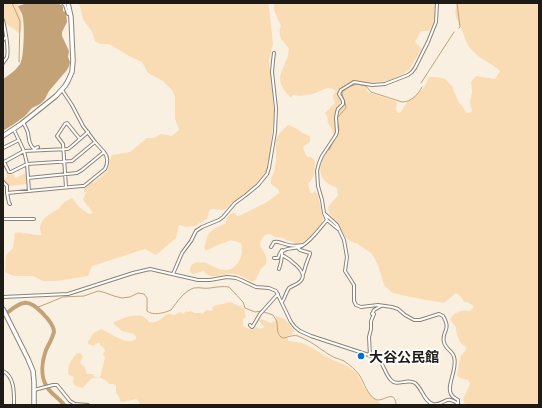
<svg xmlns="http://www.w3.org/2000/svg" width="542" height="408" viewBox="0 0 542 408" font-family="Literata,'Noto Sans JP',serif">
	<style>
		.green { fill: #fadcb4 }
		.water { fill: #c2a276 }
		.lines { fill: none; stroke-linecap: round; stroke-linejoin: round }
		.stream { stroke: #c2a276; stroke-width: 1 }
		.river { stroke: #c2a276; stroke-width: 4 }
		.street-casing { stroke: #8c8377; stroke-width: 4 }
		.primary-casing { stroke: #8c8377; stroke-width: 5.5 }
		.street { stroke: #fff; stroke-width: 2 }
		.primary { stroke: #fff; stroke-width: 3.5 }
		.poi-dot { fill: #006ed6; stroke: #fff; stroke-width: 1.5 }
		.labels { text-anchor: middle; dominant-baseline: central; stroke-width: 3.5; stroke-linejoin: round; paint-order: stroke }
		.poi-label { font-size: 14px; font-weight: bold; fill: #1e1a16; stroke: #fff; text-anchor: start }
	</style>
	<rect width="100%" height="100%" fill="#faf0e2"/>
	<path class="green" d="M5,3h13c0,4 2,8 3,13 1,5 1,11 0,16l-3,1c-3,-5 -10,-6 -13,-11 -3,-4 -3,-14 0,-19z
		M79,3h189l2,12 3,29 -4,17 5,51 -3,33 -4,25 -9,12 -8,8 -10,7 -16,13 -14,-1 -3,10 -12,7 -9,1 -7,-2 -3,13 -20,17 -11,-6 -53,17 -4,10 -31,5h-14l-10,-5h-19l-9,-4 1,-17 7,-7 2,-15c9,-2 18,3 27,2 -1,-2 -2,-4 -2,-7 0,-9 12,-16 19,-19 3,-6 7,-8 13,-11l7,9 10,7 4,-1 -10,-13 2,-6 3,-4 -4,3v-6l10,-8 -1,5c4,-5 11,-9 14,-13 3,-5 2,-11 5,-16l18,-3 17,-14h7l7,-4 11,2 7,-6 -4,-11v-22l-3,-7 -9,-9 -15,-8 -6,-11 -13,-6 -20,-12h-9l-5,-3 -3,-9 -9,-13z
		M274,3h161l1,15 -7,13h-8l-6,11 7,7 -14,22 -19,10 -23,2v4l2,5 5,2 22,7 2,2 -1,7 2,3h2l7,-11 16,-13 6,-12h8l8,2 7,7 7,17 3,2 4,8h3l3,-2 -2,-9 2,-10 -1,-10 5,-6 19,3 5,-8c-10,-9 -25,-14 -32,-26 -3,-5 -4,-10 -6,-15 -5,-13 -9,-12 -5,-27h82v402h-74l-2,-6 4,-8 3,-8 -2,-3 -8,-2 -3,-3 3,-18 6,-7v-3c-6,-3 -10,-12 -10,-20l-6,-7c4,-9 11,-10 20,-9l3,-3 1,-2 -5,-3 -5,-1 -3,-5 -5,-4 -12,10 -18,-3 -25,-5 -8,-2 -5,-4 -4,-4 -6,-20 -6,-11 -14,-10 -6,-2 -6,-4 -8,-14 -9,-11 -1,-6 10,-12 -1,-7c-3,-2 -8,-3 -11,-6 -14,-12 2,-31 8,-43l-2,-9 -4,-7 -1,-7 -2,-3 10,-10 -2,-7 3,-5c-9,-7 -15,1 -24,3 -7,2 -12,2 -19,1l-2,2h-1c-21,-21 -2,-28 -1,-49 -7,-7 -12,-13 -8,-22l-7,-16z
		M288,125c8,2 14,9 22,11v4l-1,3 -4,2 -2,3 4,9h4l4,4c0,10 0,16 -7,23l1,4 2,5h2l2,-2 3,3 5,25 -1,4 -13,16 -5,3 -8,2 -4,-3h-4l-5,-3 -8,-1 -5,-3 -5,1c-10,12 -2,11 1,22 1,2 0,5 0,7l-5,5 -5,10 -3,3c-6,-2 -12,-7 -18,-8 -10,-2 -25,8 -31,-3l-11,3 -3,-2c-1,-10 8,-11 16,-9 3,1 5,3 8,4 10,5 19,4 25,-6 4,-6 3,-12 2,-18 -11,-4 -10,-3 -20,1 -2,1 -4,1 -6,2 -4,2 -5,4 -10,4l-1,-3c2,-4 2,-7 3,-10 1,-6 13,-11 19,-14 0,-5 2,-7 6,-10h3l2,3 4,-1 26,-13 12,-9v-3l-8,-6c-1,-5 1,-7 3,-12 1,-5 2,-11 2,-16 1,-7 -2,-13 1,-19 2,-3 9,-11 11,-12z
		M8,172l1,3 4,-1 3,4 10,-5 1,11 -19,2 -5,-6 4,-4 -1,-3z
		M230,302l14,6 2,9 -3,2v7l8,4 6,-3 3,2 4,-2 -6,-7 1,-2 12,5 4,-2 1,-5 9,3 9,12 -3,4 -4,1 1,5c21,1 25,9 43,18 7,4 16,5 22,11 6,4 8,12 12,18 4,8 9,10 15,15l1,2h-242v-3l-3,-3 -13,3 -3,-1 -1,-4 -3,-4v-7l-2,-2h-5c-4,-6 -14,-9 -19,-4 -3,3 -4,5 -8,8l-8,-3 -1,-3 1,-5 -5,-2c-3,-8 2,-14 7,-21l4,-1 3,3 -3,7 5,4 2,7h6l2,3h5l5,-19 -2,-4 2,-3 -1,-3 -4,-3v-2h-3l-4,3 -5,-2v-3c3,-2 2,-3 4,-6 2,-3 6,-4 9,-6 11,4 24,17 35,10v-2l-2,-3 -12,-3 -9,-8 1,-1c8,-3 19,-9 28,-6 6,2 5,8 13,6 9,-2 9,-11 19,-7l6,-3 3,2 3,-3 2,1 3,-1 3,2h6l2,1 5,-4 4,1 2,-1 -1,-2 2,-2z"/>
	<path class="water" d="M28,3h27l7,2 1,2v4l3,1 1,10 -5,10v4l7,15 -1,6 2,5 -1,4 -2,4 -18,21 -4,8 -5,5 -8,4 -7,8 -11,8 -11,7v-52c6,-4 15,-10 18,-17 3,-8 4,-40 1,-48 -1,-3 -3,-5 -4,-8z"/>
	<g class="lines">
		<path class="stream" d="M12,3l8,18 -1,41
			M457,3l3,24 -1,1
			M421,83l33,-51
			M329,150l10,-20 -2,-12 9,-10c0,-7 -4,-10 -4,-16l6,-5 9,-3 9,2 5,6 31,10c9,0 16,-7 20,-15
			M36,308l27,-11 21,-1 14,-5 5,1 11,4 8,2 8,-1 8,-4 6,1 3,4v13c6,5 17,2 24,-1 6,-8 13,-19 23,-22 5,-1 11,1 16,0 7,-1 13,-2 19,-1l14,15 2,6 10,4 6,-1 12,4c1,2 4,5 4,8 1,4 -1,10 4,14 3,3 10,-3 17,-1 8,3 18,9 24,14 3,1 5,4 8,5 4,3 10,4 14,6 6,4 12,9 16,15 4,7 8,19 15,23 7,5 20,-12 21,6"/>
		<path class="river" d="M3,316c6,-4 13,-12 21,-13 10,-2 30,20 30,29 -2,7 -5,12 -8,18 -4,11 -6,26 1,37 4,7 12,11 17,18"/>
		<g class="street-casing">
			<path id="street" d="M63,3l2,2 3,9
				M3,20c2,8 6,29 4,37 -1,2 -3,4 -4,6
				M3,40l3,-3
				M62,90l10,15 11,21 12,16 -23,19 -45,3 -16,8h-2l-5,-10 20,-11 44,-2 4,-3 16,-14
				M23,122c2,4 4,7 5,11 1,7 1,11 6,16l4,-2
				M14,130l10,21 3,13 2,27
				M3,148l16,-8
				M28,178l49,-5 5,-3 22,-18 -9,-10
				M3,182l4,4v7l75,-7h2l21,-17c3,-6 3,-12 -1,-17
				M66,187l-3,-43 -6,-8 8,-12 2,-1 13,16
				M7,193l2,10 1,1
				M325,214l12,11 7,15 3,17 -2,14 9,14v16l2,4 5,2 17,-2 14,2 6,2 7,6 9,5h6l19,-6 4,2c9,15 -2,15 1,26 1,7 9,9 10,15 4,11 -8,29 -3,37 1,3 4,4 7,6v3
				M3,219h31
				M327,220l11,9
				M271,247l3,-5c5,-1 6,1 11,2 5,2 12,2 18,1
				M298,248l2,2 10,3c0,3 -2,5 -3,9 -2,4 -2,8 -4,12
				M274,258h4l2,-5 2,-3
				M279,269l2,-7 1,-7
				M173,274l9,-21 9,-12 5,-10 6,-4 17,-7 4,-3 12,-14 11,-8 12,-10 9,-11 2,-6 6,-36 1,-24 -4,-36 1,-11 1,-8
				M3,297l65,-3 65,-21 17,-4 48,11h12l17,-3 9,1 5,2 15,7 13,1 7,3 15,31 4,5 5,4 11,5 67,22c6,7 7,16 13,22 6,7 16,-2 24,3 7,5 9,19 18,21 12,2 12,-11 26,1
				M282,302c3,-4 4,-10 7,-14 4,-3 11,-4 13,-9 5,-8 -14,-21 -20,-24v-3c5,-6 13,-2 20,-6 9,-5 18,-18 25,-26l-3,-7 -2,-13 -4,-14 -1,-15 2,-8 3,-7 14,-21 1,-3 -1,-14 1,-6 1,-3 5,-5v-3l-4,-7 2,-4 13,-8 18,3 13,-1 23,-9 4,-3 3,-4 13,-26 8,-20 1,-19
				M250,325l2,2 1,-1 7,-12 18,-20
				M370,356l-1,-19 2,-8v-8l3,-7h-2l2,-4 7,-4
				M3,371c12,6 11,23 11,34
				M34,390l19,-5h4l13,16 5,3 13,1"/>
		</g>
		<g class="primary-casing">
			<path id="primary" d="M3,136l18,-12 35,-28 9,-10 3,-5 4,-9 1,-11 -2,-44 -3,-14
				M3,309l25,50 5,12 1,11v23"/>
		</g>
		<use href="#street" class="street"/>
		<use href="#primary" class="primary"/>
	</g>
	<circle class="poi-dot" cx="361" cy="356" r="4"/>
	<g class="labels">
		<g class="poi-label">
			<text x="369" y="356">大谷公民館</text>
		</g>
	</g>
	<rect width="542" height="408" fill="none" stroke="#1e1a16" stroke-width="8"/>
</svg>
